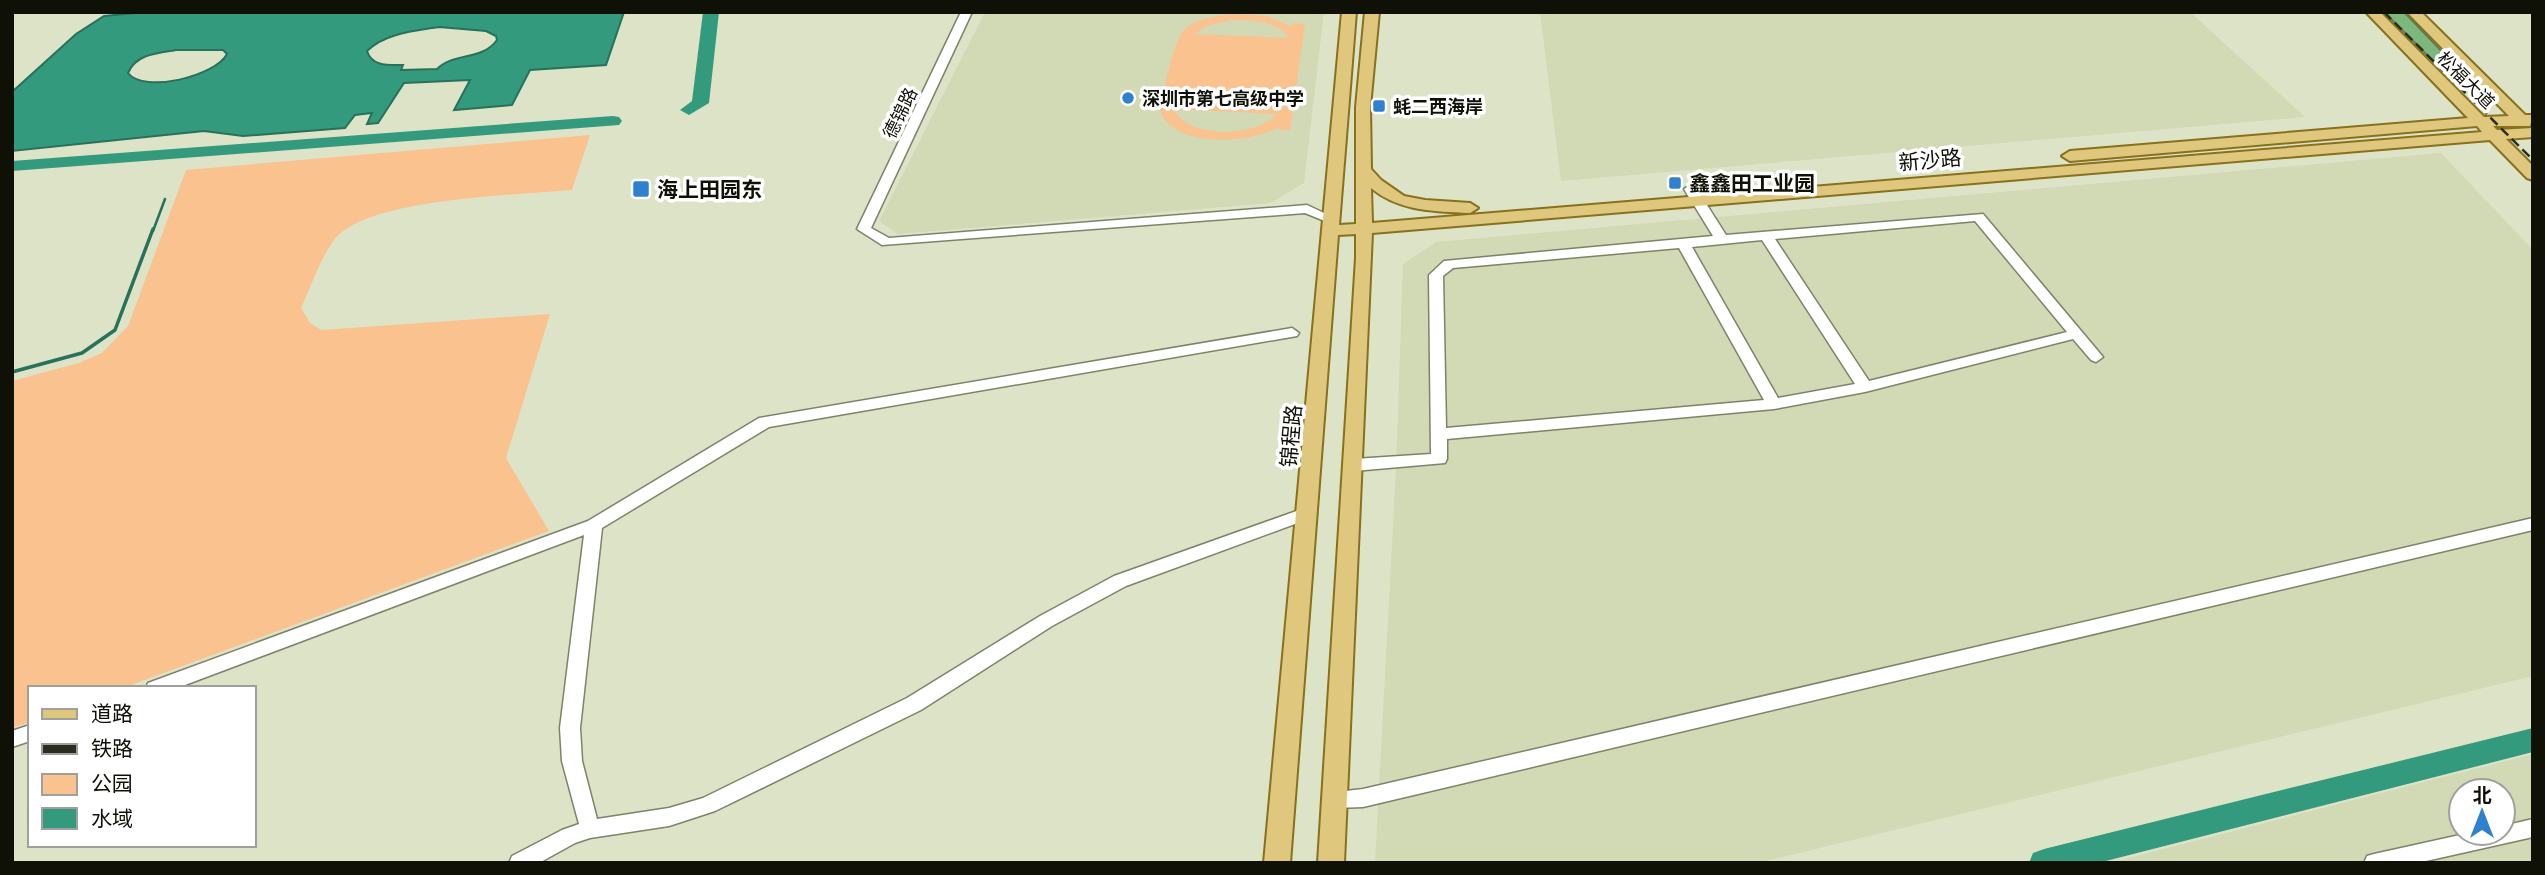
<svg xmlns="http://www.w3.org/2000/svg" width="2545" height="875" viewBox="0 0 2545 875" font-family="Raleway,'Noto Sans SC',sans-serif">
	<style>
		.built { fill: #d1d9b5; fill-rule: evenodd }
		.green { fill: #fac28f; fill-rule: evenodd }
		.water { fill: #339a7e; stroke: #28715a; stroke-width: 2; fill-rule: evenodd }
		.lines { fill: none; stroke-linecap: round; stroke-linejoin: round }
		.stream-far1 { stroke: #28715a; stroke-width: 2.5 }
		.stream { stroke: #28715a; stroke-width: 3.5 }
		.river { fill: #339a7e; fill-rule: evenodd }
		.building { fill: #7cb77c; stroke: #637662; stroke-width: 2 }
		.minor-casing { stroke: #7d8369; stroke-width: 3 }
		.major-casing { stroke: #88711c; stroke-width: 4 }
		.minor { fill: #fff; fill-rule: evenodd }
		.major { fill: #dfc87e; fill-rule: evenodd }
		.rail { stroke: #2a2d20; stroke-width: 2.5; stroke-dasharray: 10 5; stroke-linecap: butt }
		.poi-dot { fill: #2f80cf; stroke: #fff; stroke-width: 2.5 }
		.labels { text-anchor: middle; dominant-baseline: central; stroke-width: 7; stroke-linejoin: round; paint-order: stroke }
		.far-street-label { font-size: 18px; fill: #0f1107; stroke: #fff }
		.far-poi-label { font-size: 18px; font-weight: bold; fill: #0f1107; stroke: #fff; text-anchor: start }
		.street-label { font-size: 21px; fill: #0f1107; stroke: #fff }
		.poi-label { font-size: 21px; font-weight: bold; fill: #0f1107; stroke: #fff; text-anchor: start }
	</style>
	<rect width="100%" height="100%" fill="#dde3c7"/>
	<path class="built" d="M985,12h339l-20,171 -33,20 -373,31 -19,-13z
		M1540,12h650l115,105 -744,64z
		M2441,153l92,97v426l-776,187h-382l21,-393 7,-206 33,-22z
		M2533,754v109h-424zM2461,791h42v42h-42z"/>
	<path class="green" d="M1238,14l30,2 24,11 1,-4 12,1 -15,106h-11v-3c-28,17 -109,22 -119,-18 4,-18 13,-69 25,-80 13,-12 36,-14 53,-15zM1231,20c20,0 46,0 58,18l-95,-4 13,-8zM1174,109l101,5h1c-18,24 -89,25 -102,-5z
		M590,135l-18,55c-52,5 -207,8 -238,50 -14,19 -23,47 -33,68l9,15 11,7 229,-16 -44,144 43,73 -426,157h-93v34l-18,6v-347l67,-18 23,-10 26,-27 58,-156z"/>
	<path class="water" d="M146,12h478l-18,53 -76,5 -18,35 -58,5 16,-30 -66,3 -26,40 -11,1 5,-11 -17,2 -10,13 -102,8 -39,-5 -192,20v-59l64,-58 28,-18zM439,27l47,4 10,5 1,4c-15,21 -43,12 -60,29l-36,1 2,-5c-14,0 -31,2 -36,-14 18,-18 48,-20 72,-24zM176,50h47l4,4c-11,22 -83,40 -99,19 8,-19 29,-20 48,-23z"/>
	<g class="lines">
		<path class="stream-far1" d="M153,231l12,-32"/>
		<path class="stream" d="M12,372l70,-19 33,-23 38,-101"/>
		<path class="river" d="M703,12h16l-10,91 -20,12 -9,-5 12,-9z
			M613,116l6,1 3,4 -3,4 -607,46v-10z
			M2533,728v24l-435,111h-69l4,-10 11,-4z"/>
	</g>
	<path class="building" d="M2384,12h20l50,52 -19,-1z"/>
	<g class="lines">
		<g class="minor-casing">
			<path id="minor" d="M961,12h11l-101,216 18,10 418,-33 32,15 -7,4 -27,-11 -423,32 -25,-16z
				M1690,185l5,1 31,49 257,-21 120,143 -7,5 -5,-2 -18,-21 -208,53 -91,17 -327,30v20l-2,4 -91,8 -6,-2 -2,-4 2,-4 6,-2 77,-5 -2,-179 15,-14 269,-25 -29,-47zM1975,221l92,111 -198,49 -94,-142zM1762,240l93,144 -77,14 -86,-151zM1679,248l85,152 -318,28 -3,-152 10,-8z
				M1292,328l7,5 -2,3 -528,91 -167,101 -22,200 2,33 15,58 72,-11 34,-10 204,-100 133,-82 74,-40 188,-67h12l2,4 -2,4 -188,69 -74,40 -131,84 -206,101 -46,15 -79,12 -15,5 -36,20h-30l3,-7 50,-26 17,-6 -17,-63 -2,-33 24,-193 -407,153h-31l2,-5 440,-162 171,-103z
				M2533,518v12l-1170,277 -28,1 -7,-3 -3,-6 3,-6 35,-4z
				M30,725v16l-18,6v-16z
				M2533,819v18l-116,26h-53l3,-7 7,-2 95,-21h34v-7z"/>
		</g>
		<g class="major-casing">
			<path id="major" d="M1342,12h14l-17,213 17,-1v-117l9,-95h14l-9,95 1,62 10,11 23,16 21,4 45,3 8,5 -8,5c-35,-2 -70,-1 -99,-25l1,35 1110,-91 -5,-6 -407,35 -8,-5 8,-5 398,-33 -102,-106h14l104,105 25,-1 -102,-104h14l104,103h8l-3,11h-37l4,4 36,-2v9l-27,2 27,27v14l-6,-2 -37,-38 -1118,93 -28,630h-26l38,-605v-24l-18,1 -48,628h-26z"/>
		</g>
		<use href="#minor" class="minor"/>
		<use href="#major" class="major"/>
		<path class="rail" d="M2384,12l149,148"/>
	</g>
	<g class="poi-dot">
		<circle cx="1128" cy="98" r="7"/>
		<rect x="1372" y="99" width="14" height="14" rx="3.5"/>
		<rect x="1668" y="176" width="14" height="14" rx="3.5"/>
		<rect x="632" y="180" width="18" height="18" rx="3.5"/>
	</g>
	<g class="labels">
		<g class="far-street-label">
			<text transform="translate(2466 80) rotate(45)">松福大道</text>
			<text transform="translate(900 113) rotate(-64)">德锦路</text>
		</g>
		<g class="far-poi-label">
			<text x="1142" y="98">深圳市第七高级中学</text>
			<text x="1393" y="106">蚝二西海岸</text>
		</g>
		<g class="street-label">
			<text transform="translate(1930 160) rotate(-5)">新沙路</text>
			<text transform="translate(1291 436) rotate(-85)">锦程路</text>
		</g>
		<g class="poi-label">
			<text x="1689" y="183">鑫鑫田工业园</text>
			<text x="657" y="189">海上田园东</text>
		</g>
	</g>
	<rect width="2545" height="875" fill="none" stroke="#0f1107" stroke-width="28"/>
	<rect x="28" y="686" width="228" height="161" fill="#ffffff" stroke="#9fa09c" stroke-width="2"/>
	<rect x="42" y="709" width="35" height="10" fill="#dfc87e" stroke="#9fa09c" stroke-width="2"/>
	<text x="91" y="721" font-size="21" fill="#0f1107">道路</text>
	<rect x="42" y="744" width="35" height="10" fill="#2a2d20" stroke="#9fa09c" stroke-width="2"/>
	<text x="91" y="756" font-size="21" fill="#0f1107">铁路</text>
	<rect x="42" y="774" width="35" height="21" fill="#fac28f" stroke="#9fa09c" stroke-width="2"/>
	<text x="91" y="791" font-size="21" fill="#0f1107">公园</text>
	<rect x="42" y="808" width="35" height="21" fill="#339a7e" stroke="#9fa09c" stroke-width="2"/>
	<text x="91" y="826" font-size="21" fill="#0f1107">水域</text>
	<g transform="translate(2482 812)"><circle r="33" fill="#ffffff" stroke="#9fa09c" stroke-width="2"/>
	<path d="M0-5L12 26L0 18L-12 26Z" fill="#2f80cf"/>
	<text y="-10" font-size="19" font-weight="bold" text-anchor="middle" fill="#0f1107">北</text>
	</g>
</svg>
